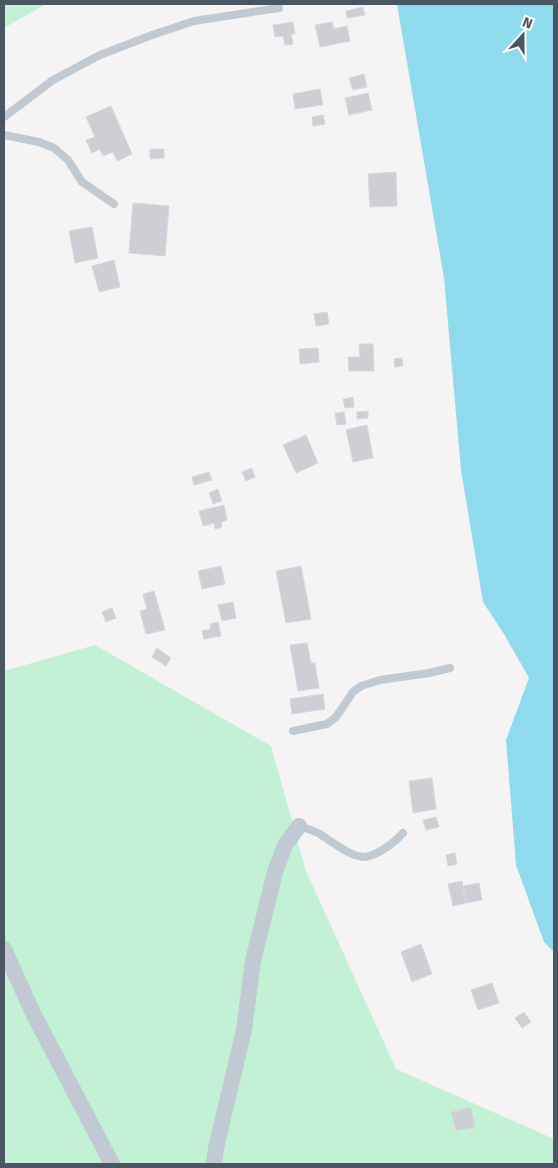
<svg xmlns="http://www.w3.org/2000/svg" width="558" height="1168" viewBox="0 0 558 1168" font-family="'Fira Sans',sans-serif">
	<style>
		.green { fill: #c3f1d5 }
		.water { fill: #90daee }
		.building { fill: #cdcfd5; stroke: #d7d9de }
		.lines { fill: none; stroke-linecap: round; stroke-linejoin: round }
		.lane { stroke: #c1cad2; stroke-width: 8 }
		.street { stroke: #c1cad2; stroke-width: 16 }
	</style>
	<rect width="100%" height="100%" fill="#f5f3f3"/>
	<path class="green" d="M4,4h42l-42,24z
		M95,645l176,101 35,125 90,198 158,70v25h-550v-493z"/>
	<path class="water" d="M397,4h157v948l-10,-10 -28,-77 -10,-125 23,-62 -25,-44 -21,-32 -22,-132 -17,-192z"/>
	<path class="building" d="M363,7l2,8 -18,3 -1,-7z
		M293,22l2,12h-4l2,10 -8,1 -2,-9 -8,1 -2,-12z
		M332,22l2,7 13,-3 3,15 -30,6 -5,-22z
		M364,74l3,13 -14,3 -4,-12z
		M320,89l3,16 -28,4 -2,-15z
		M368,93l4,17 -23,5 -4,-17z
		M111,106l21,48 -15,7 -4,-9 -10,4 -3,-7 -8,4 -6,-13 9,-3 -9,-20z
		M323,115l2,9 -12,2 -1,-9z
		M150,149h14v9l-14,1z
		M396,172l1,34 -27,1 -2,-33z
		M133,203l36,3 -4,50 -36,-3z
		M92,227l6,31 -23,5 -6,-32z
		M114,260l6,27 -21,5 -7,-26z
		M327,312l2,12 -13,2 -2,-12z
		M359,344h14l1,27h-25l-1,-14h12z
		M318,348l1,14 -19,2 -1,-15z
		M402,358l1,8 -8,1 -1,-8z
		M353,397l1,10 -9,1 -2,-9z
		M368,411v7l-11,1v-7z
		M344,412l2,12 -9,1 -2,-12z
		M367,425l6,33 -20,4 -7,-32z
		M306,435l12,28 -22,10 -13,-28z
		M252,468l3,9 -9,4 -4,-9z
		M209,472l3,8 -18,5 -2,-8z
		M218,489l4,12 -9,3 -4,-11z
		M224,505l3,15 -6,2 1,5 -7,2 -1,-6 -11,3 -4,-15z
		M221,566l4,18 -23,5 -4,-18z
		M301,566l10,53 -25,4 -10,-52z
		M154,591l11,39 -19,4 -6,-23 7,-2 -4,-15z
		M233,602l3,16 -14,3 -4,-16z
		M112,608l4,10 -10,4 -4,-10z
		M218,622l3,14 -17,3 -2,-8 9,-2 -1,-5z
		M307,643l4,20h4l4,25 -21,3 -8,-46z
		M157,648l14,10 -5,8 -14,-9z
		M323,694l2,15 -33,5 -2,-15z
		M432,778l4,31 -23,4 -4,-32z
		M436,817l3,10 -13,3 -3,-10z
		M455,853l2,11 -9,2 -2,-11z
		M462,881l4,22 -13,3 -5,-22z
		M479,883l3,17 -16,3 -3,-17z
		M421,944l11,30 -20,8 -11,-30z
		M492,983l7,20 -21,7 -7,-20z
		M524,1012l7,10 -9,6 -7,-10z
		M471,1107l4,20 -19,4 -5,-19z"/>
	<g class="lines">
		<path class="lane" d="M4,117l49,-37 47,-25 52,-20 42,-14 85,-13
			M4,135l35,7 15,6 14,12 14,22 32,22
			M293,731l34,-7 9,-7 17,-25 8,-6 19,-6 49,-7 21,-5
			M299,826c6,2 13,4 19,7 12,7 31,23 45,24 13,0 32,-15 40,-24"/>
		<path class="street" d="M4,949l29,64 79,151
			M214,1164l2,-16 28,-118 9,-69 22,-89 10,-27 14,-19"/>
	</g>
	<rect width="558" height="1168" fill="none" stroke="#4a5661" stroke-width="10"/>
	<g transform="translate(523 35) rotate(21)" stroke="#ffffff" stroke-width="4" paint-order="stroke">
	<path d="M0-4L9 19L0 12L-9 19Z" fill="#4a5661"/>
	<text y="-8" font-size="14" font-weight="bold" text-anchor="middle" fill="#4a5661">N</text>
	</g>
</svg>
